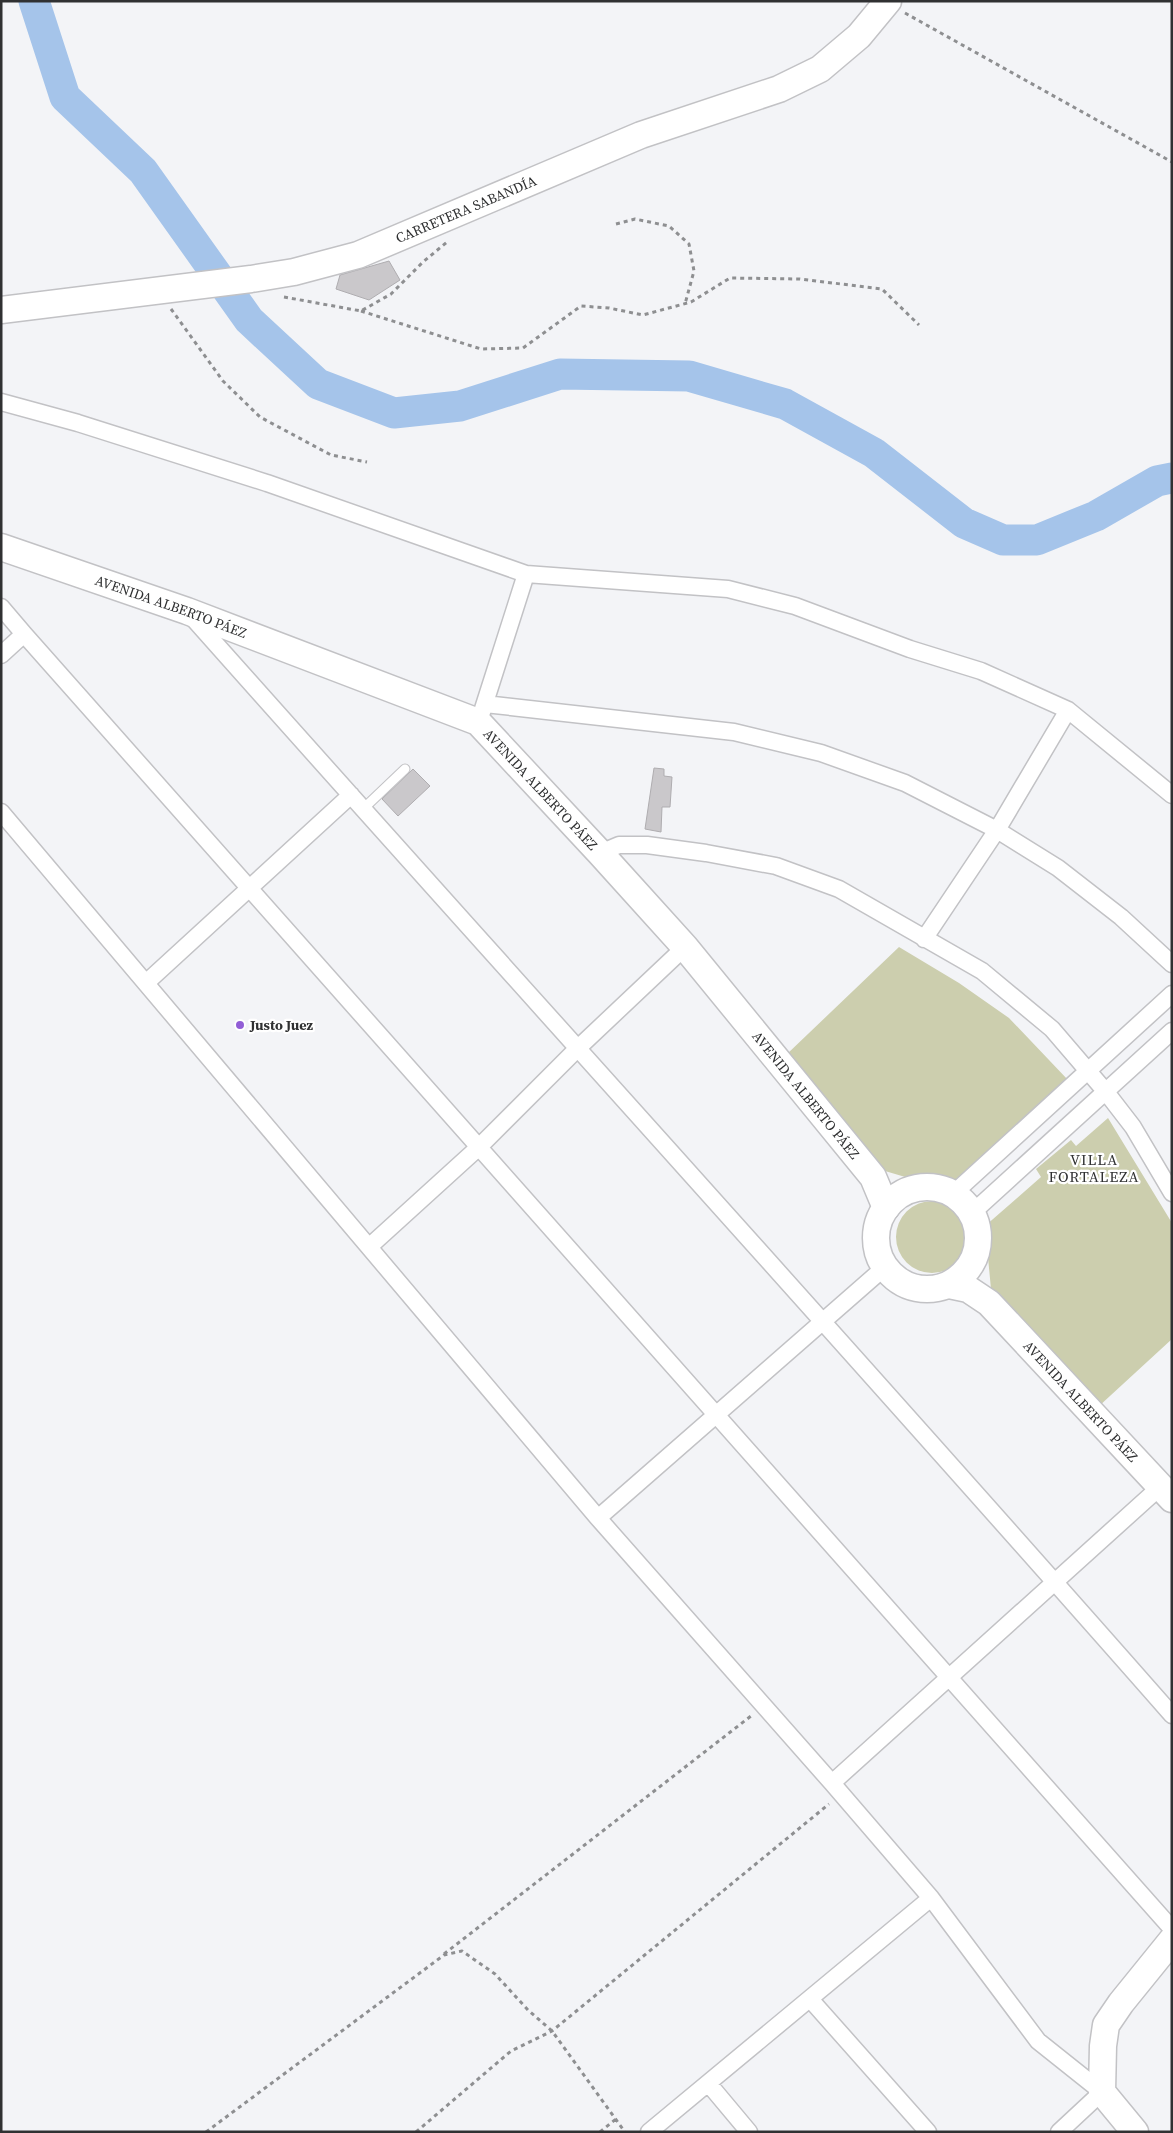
<svg xmlns="http://www.w3.org/2000/svg" width="1173" height="2133" viewBox="0 0 1173 2133" font-family="'Source Serif 4',serif">
	<style>
		.green { fill: #ccceae }
		.lines { fill: none; stroke-linecap: round; stroke-linejoin: round }
		.river { stroke: #a5c4ea; stroke-width: 31 }
		.building { fill: #cac8cb; stroke: #afadb0 }
		.service-casing { stroke: #c2c2c5; stroke-width: 11 }
		.minor-casing { stroke: #c2c2c5; stroke-width: 19 }
		.primary-casing { stroke: #c2c2c5; stroke-width: 29 }
		.path { stroke: #8e8f91; stroke-width: 3; stroke-dasharray: 4 4; stroke-linecap: butt }
		.service { stroke: #fff; stroke-width: 9 }
		.minor { stroke: #fff; stroke-width: 16 }
		.primary { stroke: #fff; stroke-width: 26 }
		.poi-dot { fill: #925ed6; stroke: #fff; stroke-width: 2 }
		.labels { text-anchor: middle; dominant-baseline: central; stroke-width: 4.5; stroke-linejoin: round; paint-order: stroke }
		.street-label { font-size: 14px; fill: #303132; stroke: #fff }
		.poi-label { font-size: 14px; font-weight: bold; fill: #303132; stroke: #fff; text-anchor: start }
		.neighbourhood-label { font-size: 15px; letter-spacing: 1px; fill: #303132; stroke: #fff }
	</style>
	<rect width="100%" height="100%" fill="#f3f4f7"/>
	<path class="green" d="M899,947l60,36 50,35 59,62 -104,104 -52,-5 -27,-8 -99,-116z
		M1108,1118l64,105v116l-74,68 -107,-118 -6,-63 56,-49 -5,-8 35,-29 5,6z
		M896 1237a36 36 0 1 1 72 0a36 36 0 1 1-72 0Z"/>
	<g class="lines">
		<path class="river" d="M34,1l31,96 78,74 106,149 69,64 76,29 66,-7 100,-32 129,2 96,28 89,49 90,70 39,17h34l59,-24 61,-35 15,-3"/>
	</g>
	<path class="building" d="M389,261l11,19 -31,20 -33,-11 4,-14z
		M654,768l10,1v7l8,1 -2,30h-8l-1,25 -16,-3z
		M413,769l17,17 -32,30 -16,-17z"/>
	<g class="lines">
		<g class="service-casing">
			<path id="service" d="M363,809l42,-40"/>
		</g>
		<g class="minor-casing">
			<path id="minor" d="M1,402l77,21 189,60 259,91 202,15 67,17 115,43 71,22 87,39 104,85
				M1,607l23,27 1148,1295
				M191,616c326,367 657,730 981,1099
				M1,655l23,-21
				M485,704l249,28 87,21 84,30 92,47 61,38 63,49 51,47
				M482,712l44,-138
				M1,812l597,706 234,265 99,115 107,143 64,51 -43,40
				M600,853l19,-8h28l59,8 70,13 63,23 143,82 70,58 54,63 27,35 39,66
				M924,939l73,-109 71,-120
				M147,982l204,-187
				M953,1194l219,-200
				M972,1213l200,-182
				M370,1246l109,-99 98,-98 108,-102
				M598,1518l287,-251
				M832,1783l328,-296
				M810,1999l118,133
				M708,2083l41,49
				M649,2132l282,-234"/>
		</g>
		<g class="primary-casing">
			<g id="primary">
				<path id="s1" d="M1,310l250,-31 43,-7 64,-17 283,-120 138,-46 41,-20 39,-33 29,-35"/>
				<path id="s2" d="M1,547l186,64 291,111 122,131 85,94 188,230 13,31"/>
				<circle cx="927" cy="1238" r="51"/>
				<path id="s3" d="M949,1285l19,4 21,14 183,196"/>
				<path d="M1135,2132l-33,-40 1,-46 3,-21 15,-22 51,-63"/>
			</g>
		</g>
		<path class="path" d="M905,13l267,149
			M616,224l19,-5 34,7 20,18 5,27 -9,33
			M284,297l77,14 30,-17 32,-32 24,-20
			M171,309l52,72 37,36 71,38 36,7
			M361,311l120,38 42,-1 58,-42 28,2 34,7 48,-13 39,-24 70,1 82,10 37,36
			M444,1954l307,-238
			M206,2132l238,-177 18,-4 33,23 33,36 24,21 73,101
			M416,2132l95,-81 41,-20 277,-227
			M600,2132l16,-13"/>
		<use href="#service" class="service"/>
		<use href="#minor" class="minor"/>
		<use href="#primary" class="primary"/>
	</g>
	<circle class="poi-dot" cx="240" cy="1025" r="5"/>
	<g class="labels">
		<g class="street-label">
			<text stroke="none"><textPath href="#s1" startOffset="479">CARRETERA SABANDÍA</textPath></text>
			<text stroke="none"><textPath href="#s2" startOffset="180">AVENIDA ALBERTO PÁEZ</textPath></text>
			<text stroke="none"><textPath href="#s2" startOffset="600">AVENIDA ALBERTO PÁEZ</textPath></text>
			<text stroke="none"><textPath href="#s2" startOffset="1005">AVENIDA ALBERTO PÁEZ</textPath></text>
			<text stroke="none"><textPath href="#s3" startOffset="179">AVENIDA ALBERTO PÁEZ</textPath></text>
		</g>
		<g class="poi-label">
			<text x="250" y="1025">Justo Juez</text>
		</g>
		<g class="neighbourhood-label">
			<text x="1094" y="1159">VILLA<tspan x="1094" dy="17">FORTALEZA</tspan></text>
		</g>
	</g>
	<rect width="1173" height="2133" fill="none" stroke="#303132" stroke-width="5"/>
</svg>
